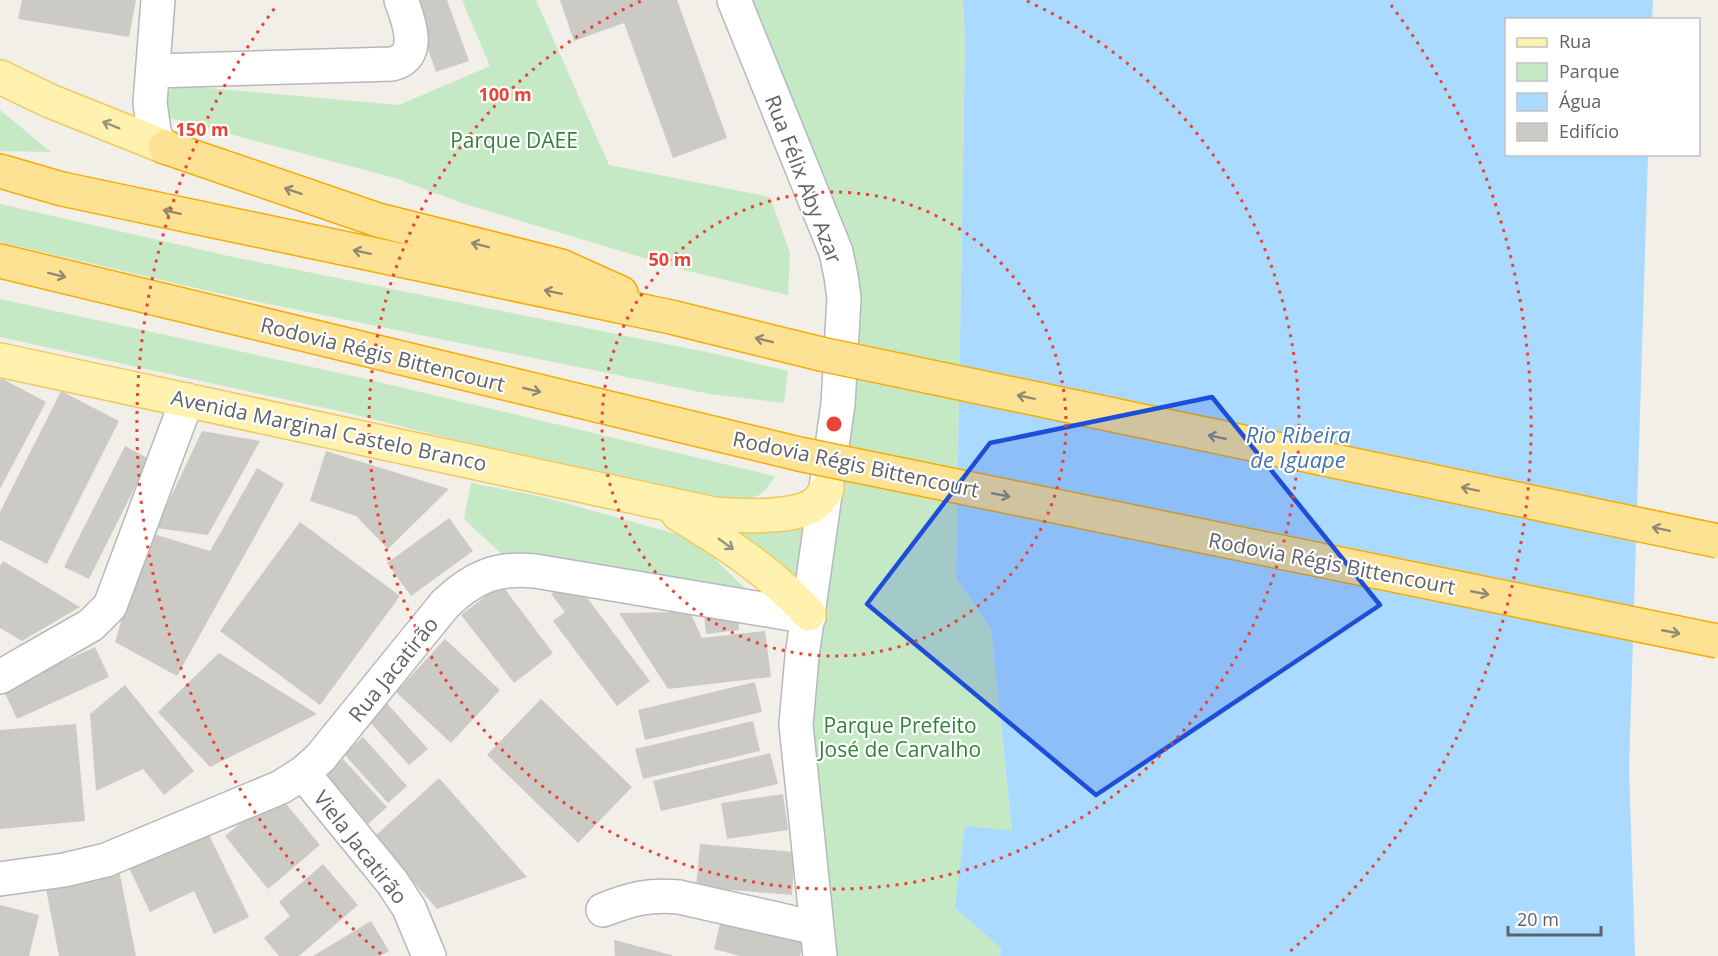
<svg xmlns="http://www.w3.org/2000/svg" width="1718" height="956" viewBox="0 0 1718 956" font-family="'Open Sans',sans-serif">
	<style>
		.green { fill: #c5e8c5 }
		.water { fill: #aadaff }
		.building { fill: #cccac5 }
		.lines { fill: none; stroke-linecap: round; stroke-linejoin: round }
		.minor-casing { stroke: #b5b8bc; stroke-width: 36 }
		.major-casing { stroke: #f2c960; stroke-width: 36 }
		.highway-casing { stroke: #f9ab00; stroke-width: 36 }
		.minor { stroke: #fff; stroke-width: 33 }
		.major { stroke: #fff2af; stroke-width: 33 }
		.highway { stroke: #fde293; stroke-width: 33 }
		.highway-bridge-casing { stroke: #f9ab00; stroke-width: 36; stroke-linecap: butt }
		.highway-bridge { stroke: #fde293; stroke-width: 33 }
		.oneway { stroke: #979581 }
		.oneway2 { stroke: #8e8975 }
		.marked { fill: #1d4ed8; fill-opacity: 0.2; stroke: #1d4ed8; stroke-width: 4.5; stroke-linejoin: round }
		.ring { fill: none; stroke: #ea4335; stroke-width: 3; stroke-dasharray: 3 6 }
		.labels { text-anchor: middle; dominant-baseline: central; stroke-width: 4.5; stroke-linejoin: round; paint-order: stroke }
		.park-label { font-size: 21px; fill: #348238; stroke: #fff }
		.street-label { font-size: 21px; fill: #5f6368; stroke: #fff }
		.water-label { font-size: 22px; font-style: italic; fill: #4174aa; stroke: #fff }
		.centre { fill: #ea4335; stroke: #fff; stroke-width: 3 }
		.ring-label { font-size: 18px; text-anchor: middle; font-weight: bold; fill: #ea4335; stroke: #fff; stroke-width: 4.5; stroke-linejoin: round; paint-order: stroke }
	</style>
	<rect width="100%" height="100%" fill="#f1efe8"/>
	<path class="green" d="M462,0h74l73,165 161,32 20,56 -2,42 -108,-26 -215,-65 -70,-26 -225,-60 -7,-18 11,-15 225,20 91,-39z
		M743,0h220l2,42 -9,536 35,51 21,203 -12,124h-179l-23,-229 48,-425z
		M0,110l51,42 -51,-1z
		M0,204l233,53 483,97 72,17 -4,32 -74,-9 -480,-98 -230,-54z
		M0,299l353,77 422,100c-9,17 -20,24 -39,27l-123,-24 -265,-66 -348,-76z
		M471,483l72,14 151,42 58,56 -245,-36 -43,-40z
		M808,518l-11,70 -73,-59z"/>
	<path class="water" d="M963,0h690l-1,19 -146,1v134l142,1 -19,613 6,188h-635l1,-8 -46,-40 10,-82 47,5 -21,-202 -35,-51 9,-536z"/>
	<path class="building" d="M22,0h114l-7,37 -111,-18z
		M411,0h36l22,61 -33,11z
		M560,0h117l50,138 -54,20 -49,-135 -50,18z
		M1,378l45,24 -46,87v-109z
		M61,391l58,30 -72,143 -47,-24v-28z
		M202,431l58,10 -52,94 -52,-7z
		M125,446l24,13 -60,120 -25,-12z
		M326,451l123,38 -61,60 -32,-33 -46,-15z
		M257,468l27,16 -107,192 -62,-34 32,-110 63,19z
		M449,518l24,33 -62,45 -24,-33z
		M300,522l100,74 -80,109 -100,-74z
		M3,561l77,46 -58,34 -22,-13v-62z
		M572,578l78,103 -33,25 -64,-85 12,-9 -14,-18z
		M501,584l52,69 -39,30 -53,-68z
		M737,609l2,21 -33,4 -2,-21z
		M690,612l12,26 63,-7 6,46 -103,12 -49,-76z
		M445,639l55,51 -49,53 -55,-51z
		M95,647l14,30 -92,42 -14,-30z
		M219,653l98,61 -107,53 -52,-55z
		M755,682l7,30 -117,28 -7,-30z
		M125,685l69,86 -30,24 -21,-26 -47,22 -6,-77z
		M541,699l91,88 -54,56 -91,-88z
		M384,700l44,49 -19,16 -44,-48z
		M753,721l7,30 -117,28 -8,-30z
		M76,724l9,97 -85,8v-99z
		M363,737l44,49 -19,17 -44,-49z
		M770,753l8,31 -117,27 -8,-30z
		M343,759l44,48 -19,17 -44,-49z
		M439,778l88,99 -90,32 -63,-72z
		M277,793l43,52 -52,44 -43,-53z
		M783,794l5,36 -61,9 -6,-36z
		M207,831l42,86 -35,17 -20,-43 -44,21 -21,-44z
		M700,844l95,8 -3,43 -96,-8z
		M323,864l35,41 -59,51h-20l-15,-18 26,-22 -11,-14z
		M119,870l17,86h-77l-14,-72z
		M0,905l39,10 -10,41h-29z
		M721,920l83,22 -4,14h-60l-26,-7z
		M371,921l18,30 -9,5h-67z
		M614,940l58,15v1h-57z"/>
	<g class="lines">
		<g class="minor-casing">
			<path id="minor" d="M158,0l-8,103 4,28 3,9 8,7
				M734,0l102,252 5,24 3,22 -6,106 -36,252 -6,69 24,231
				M153,71l239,-7c31,-7 17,-43 9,-64
				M0,677l91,-52 19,-19 77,-206
				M303,773l89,109 17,26 20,48
				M0,879l64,-9 42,-10 175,-73 22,-14 17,-15 125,-154c28,-27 52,-37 90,-33l274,46
				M603,910c28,-11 46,-16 76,-13l137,31"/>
		</g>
		<g class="major-casing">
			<path id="major" d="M0,77l50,24 115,46
				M0,360l714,154c25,2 80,5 101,-10 5,-4 8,-9 12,-15
				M678,514c47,28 94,59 131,100"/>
		</g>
		<g class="highway-casing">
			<path id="highway" d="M165,147l213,73 183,46 60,27
				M0,171l62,18 609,128 150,37
				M0,261l799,193"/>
		</g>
		<use href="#minor" class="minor"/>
		<use href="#major" class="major"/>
		<use href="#highway" class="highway"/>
		<g class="highway-bridge-casing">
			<path id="highway-bridge" d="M821,354l897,187
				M799,454l919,187"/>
		</g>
		<use href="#highway-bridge" class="highway-bridge"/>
	</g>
	<defs><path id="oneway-shaft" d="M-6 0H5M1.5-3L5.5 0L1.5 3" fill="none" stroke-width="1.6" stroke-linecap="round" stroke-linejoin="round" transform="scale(1.5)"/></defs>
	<g class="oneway">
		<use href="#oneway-shaft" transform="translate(111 125) rotate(-158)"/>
		<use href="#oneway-shaft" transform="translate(726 544) rotate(36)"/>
	</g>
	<g class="oneway2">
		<use href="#oneway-shaft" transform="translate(293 191) rotate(-161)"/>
		<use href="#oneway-shaft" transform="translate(172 212) rotate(-168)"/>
		<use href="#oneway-shaft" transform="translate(480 245) rotate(-166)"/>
		<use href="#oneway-shaft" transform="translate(362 252) rotate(-168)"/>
		<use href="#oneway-shaft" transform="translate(57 275) rotate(14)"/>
		<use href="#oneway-shaft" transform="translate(553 292) rotate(-168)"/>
		<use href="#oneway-shaft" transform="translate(764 340) rotate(-166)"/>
		<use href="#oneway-shaft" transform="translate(532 390) rotate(14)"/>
		<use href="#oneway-shaft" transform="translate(1026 397) rotate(-168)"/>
		<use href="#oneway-shaft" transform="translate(1217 437) rotate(-168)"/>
		<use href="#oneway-shaft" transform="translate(1470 489) rotate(-168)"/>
		<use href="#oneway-shaft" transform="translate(1001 495) rotate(11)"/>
		<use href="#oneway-shaft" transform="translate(1661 529) rotate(-168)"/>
		<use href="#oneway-shaft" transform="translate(1480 593) rotate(11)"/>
		<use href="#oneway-shaft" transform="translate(1671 632) rotate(11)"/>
	</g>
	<path class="marked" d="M1212,397l168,208 -284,190 -229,-191 123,-161z"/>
	<g class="ring">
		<circle cx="834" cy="424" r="232"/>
		<path d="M1027 1A465 465 0 1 1 641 1"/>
		<path d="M381 954A697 697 0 0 1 277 5M1391 5A697 697 0 0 1 1287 954"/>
	</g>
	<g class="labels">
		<g class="park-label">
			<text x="514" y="140">Parque DAEE</text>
			<text x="900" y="725">Parque Prefeito<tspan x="900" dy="24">José de Carvalho</tspan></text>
		</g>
		<g class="street-label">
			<text transform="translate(804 179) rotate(69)">Rua Félix Aby Azar</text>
			<text transform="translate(383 354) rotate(14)">Rodovia Régis Bittencourt</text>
			<text transform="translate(329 430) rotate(12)">Avenida Marginal Castelo Branco</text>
			<text transform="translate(856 464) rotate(12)">Rodovia Régis Bittencourt</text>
			<text transform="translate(1332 563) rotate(11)">Rodovia Régis Bittencourt</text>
			<text transform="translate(393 669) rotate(-51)">Rua Jacatirão</text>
			<text transform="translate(361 847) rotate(52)">Viela Jacatirão</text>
		</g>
		<g class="water-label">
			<text x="1298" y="434">Rio Ribeira<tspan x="1298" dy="25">de Iguape</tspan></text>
		</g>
	</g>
	<circle cx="834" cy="424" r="9" class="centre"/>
	<g class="ring-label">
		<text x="505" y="101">100 m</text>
		<text x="202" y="136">150 m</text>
		<text x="670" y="266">50 m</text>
	</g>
	<rect x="1505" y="18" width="195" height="138" fill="#ffffff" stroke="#bfc1c3" stroke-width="1.5"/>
	<rect x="1517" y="38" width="30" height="9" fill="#fff2af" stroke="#bfc1c3" stroke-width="1.5"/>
	<text x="1559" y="48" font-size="18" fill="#5f6368">Rua</text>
	<rect x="1517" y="63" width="30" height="18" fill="#c5e8c5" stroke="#bfc1c3" stroke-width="1.5"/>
	<text x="1559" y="78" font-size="18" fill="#5f6368">Parque</text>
	<rect x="1517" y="93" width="30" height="18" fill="#aadaff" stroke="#bfc1c3" stroke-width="1.5"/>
	<text x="1559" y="108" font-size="18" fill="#5f6368">Água</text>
	<rect x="1517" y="123" width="30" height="18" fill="#cccac5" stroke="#bfc1c3" stroke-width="1.5"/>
	<text x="1559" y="138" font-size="18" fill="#5f6368">Edifício</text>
	<path d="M1508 926v9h93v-9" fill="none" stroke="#5f6368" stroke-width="3"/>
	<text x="1517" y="926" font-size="18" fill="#5f6368" stroke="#ffffff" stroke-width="4.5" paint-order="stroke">20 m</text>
</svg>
